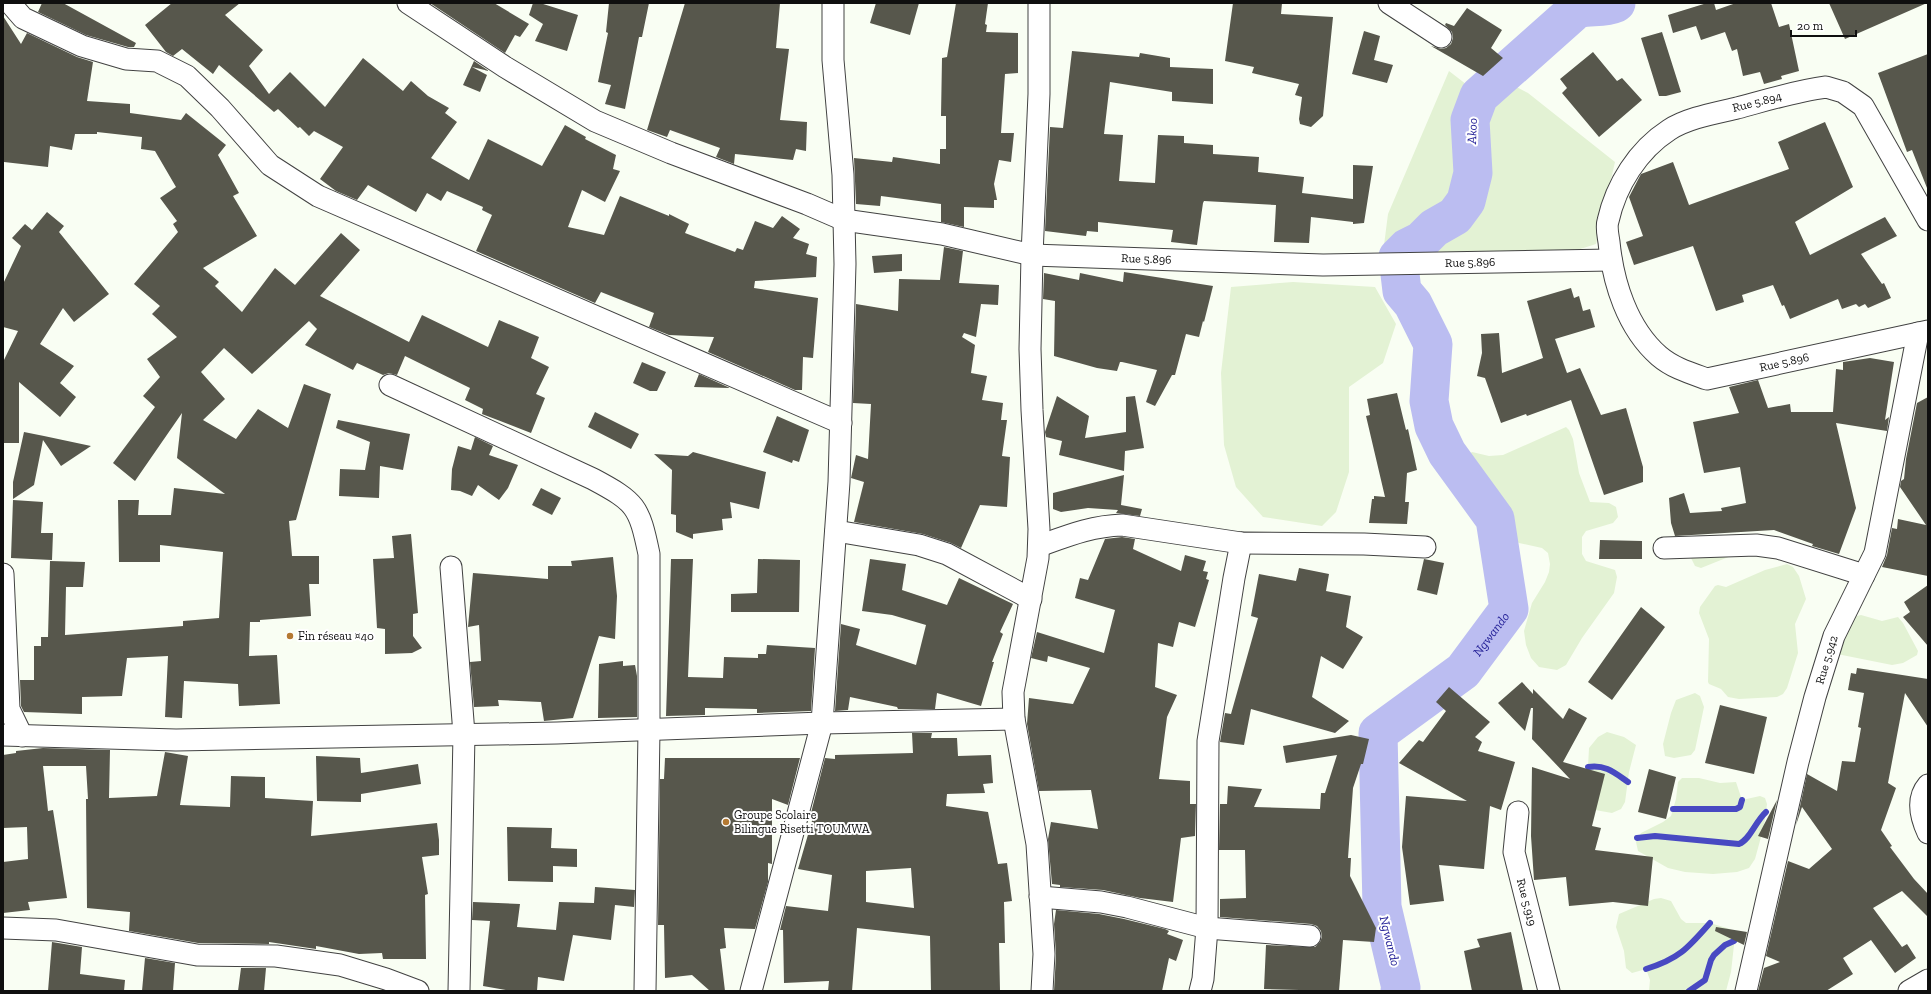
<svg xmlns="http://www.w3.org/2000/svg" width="1931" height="994" viewBox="0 0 1931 994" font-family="'Zilla Slab',serif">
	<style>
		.farmland { fill: #e3f2d4 }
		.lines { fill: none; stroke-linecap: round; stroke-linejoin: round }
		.stream { stroke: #4849c2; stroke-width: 6 }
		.river { stroke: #bbbdf1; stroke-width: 39 }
		.building { fill: #57574c; fill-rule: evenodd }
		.minor-casing { stroke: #424242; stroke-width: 23 }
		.minor { stroke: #fff; stroke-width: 21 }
		.poi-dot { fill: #b47932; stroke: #fff; stroke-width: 1.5 }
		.labels { text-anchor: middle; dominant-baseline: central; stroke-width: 4; stroke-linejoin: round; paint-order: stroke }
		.street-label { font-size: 12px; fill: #0f0f0f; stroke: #fff }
		.poi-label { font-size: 12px; fill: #0f0f0f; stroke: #fff; text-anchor: start }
		.water-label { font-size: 13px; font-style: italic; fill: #252298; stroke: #fff }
	</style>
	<rect width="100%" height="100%" fill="#f9fef3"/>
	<path class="farmland" d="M1449,71l22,17 36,-6 21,11 87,69 -19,82 -25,8 -188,1 5,-39z
		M1293,282l82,5 21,37 -13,39 -34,24v85l-13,40 -14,14 -59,-9 -27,-30 -12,-42 -3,-72 10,-86z
		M1566,427l3,3 4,9 6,34 11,29 19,1 7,4 2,10 -5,6 -27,8 -4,6v17l4,7 29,9 2,7 -3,16 -32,45 -16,27 -9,5 -18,-3 -8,-9 -5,-13 -2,-14 8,-28 13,-21 4,-10 1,-8 -2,-11 -6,-5 -23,-5 -18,-12 -10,-11 -8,-14 2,-11 -15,-32 -1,-9 3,-2 17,4 14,-1z
		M1692,552l39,4 -30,12 -6,-2 -4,-8z
		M1787,564l6,3 6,9 7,23 -11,25 3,29 -11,35 -4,6 -6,3 -38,2 -11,-2 -7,-8 -12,-5 -1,-2 1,-43 -10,-26 1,-6 15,-21 3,-1 8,2 39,-17z
		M1861,615l21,6 16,-4 5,6 15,28 -1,4 -14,8 -11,2 -55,-11 15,-37z
		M1695,693l5,3 4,11 -9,43 -4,5 -17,3 -9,-2 -2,-12 8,-31 5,-13z
		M1607,732l17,5 12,8 -7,27 -4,30 -4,7 -9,4 -17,-3 -17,-35 10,-8 1,-19 9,-11z
		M1682,778h17l21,5 16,-1 6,18 18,-4 5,2 2,6 -3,22 -9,33 -6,9 -12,4 -24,2 -28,-2 -17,-4 -30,-17 -2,-9 5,-9 22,-11 8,-6 5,-17 2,-17z
		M1661,898l10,3 10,18 5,4h24l20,6 4,16 -3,27 -5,19h-77l1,-11 -4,-11 -14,4 -6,-5 -2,-17 -8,-24 3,-13 35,-15z"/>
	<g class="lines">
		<path class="stream" d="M1588,767c17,-3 27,6 40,15
			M1673,809h63l4,-2 2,-7
			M1637,838l18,-2 84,8c11,-4 16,-22 27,-32
			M1646,969c33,-10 42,-21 64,-46
			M1689,991l16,-11 6,-20 3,-5 11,-10 9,-4"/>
		<path class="river" id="s1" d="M1400,991l1,-3 -19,-81 -4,-174 85,-62 46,-62 -14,-90 -48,-66 -13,-27 -5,-25 4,-57 -20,-40 -11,-13 -4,-34 9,-9 14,-7 13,-13 21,-12 11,-15 7,-28 -3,-53 9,-24 98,-87c14,-4 25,0 39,-6"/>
	</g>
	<path class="building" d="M42,3h21l73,40 -2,4h-6l-42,-12 -48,-23z
		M172,3h68l-15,12 38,35 -14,16 20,28 21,-22 35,35 38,-49 40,33 8,-10 17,15 21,12 -4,5 12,9 -26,36 38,22 19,-41 54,27 23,-41 21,12 -1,2 31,16 -3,14 7,2 -15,31 -23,-12 -14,37 36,8 16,-39 49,20v-2l20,10 -4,9 50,19 2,-4 6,2 12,-29 18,7 9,-12 18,13 -7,9 16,6 -3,10 11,3 -1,20 -61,4 -1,7 64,10 -5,60 -10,-1 -1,33h-7l-87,-38 6,-15 -45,-2 -20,-8 5,-14 -53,-21 -6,11 -119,-52 16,-36 -10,-5 1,-3 -36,-16 -6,10 -14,-8 -11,19 -48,-27 -11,15 -21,-9 -16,-12 23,-32 -29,-16 -5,5 -9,-9 -2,1 -20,-19 -4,3 -55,-47 -6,9 -31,-25 -9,7 -7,-4 -21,-27z
		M430,3h64l35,21 -9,13 -5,-2 -10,18z
		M533,3h7l38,12 -11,36 -32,-10 8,-17 -14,-9z
		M609,3h40l-7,34h-3l-14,72 -20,-5 6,-19 -13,-3 10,-49 -2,-1z
		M685,3h95l-4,45 13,1 -9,71 27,2 -1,29 -10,-2 -3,11 -58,-6 -1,10 -18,-7 4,-9 -50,-18 -3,7 -20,-7z
		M876,3h43l-9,32 -40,-12z
		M956,3h32l-3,21 2,1 -1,7 32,1v40l-13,1 -4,59h13l-3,29 -12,-2 -5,24 3,16h-3v8l-30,-1v20l-23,-5v-18l-60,-8 -1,10 -24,-2 -2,-46 38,4 1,-5 47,7v-15h6v-33h-5l1,-58 5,-1z
		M1233,3h49l-1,11 52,3 -10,99 -12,11 -11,-3 -1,-5 3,-22 -7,-2 4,-11 -47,-11 2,-6 -29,-6z
		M1707,3h7l2,7 20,-7h35l8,24 10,-3 10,47 -18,5 1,3 -18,5 -4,-12 -17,4 -6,-27 -5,2 -7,-19 -24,8 -5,-14 -23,7 -5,-18z
		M1829,3h98l-82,36z
		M1467,8l35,22 -11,18 12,10 -20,18 -52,-30 10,3 5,-1 5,-4 2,-6 -1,-6 -7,-7 1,-2 8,3z
		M3,16l18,28 6,-11 50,24 16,5 -6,39 43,3v9l51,7 5,-7 40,32 -8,10 21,38 -6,3 24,40 -54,32 16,14 -4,4 27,26 33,-44 20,17 46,-52 19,17 -40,46 89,46 13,-27 66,32 11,-27 40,17 -8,21 18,9 -13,27 9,4 -14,35 -49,-19 1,-5 -18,-9 5,-12 -65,-32 -8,19 -8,-2 -6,2 -26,-12 -4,7 -48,-25 12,-16 -8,-8 -57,53 -28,-26 -23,24 24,27 -22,21 33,19 22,-30 30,19 16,-44 27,10 -35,126 -7,1 3,35h27v28h-10l2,32 -51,4v2h-10l-1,34 28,-1 3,49 -41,2 -1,-22 -54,-3 -2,37 -17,-1 3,-61 -41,2 -5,38 -40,1v17l-58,-2 -3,-6 -1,-26h14v-34h7v-9h7l2,-76 35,1 -2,25h-17l-1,48 118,-9v-5l36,-3 4,-66 -63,-7v17h-41l-1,-62h21l-1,15h33l3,-27 51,6 -48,-36 5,-45 -47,68 -22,-18 42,-56 -12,-11 17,-19 -13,-18 30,-22 -25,-23 8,-8 -26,-22 44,-52 -5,-8 4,-3 -17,-23 16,-11 -21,-36 -14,-2 1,-12 -45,-5v2h-22l-3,16 -22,-4 -2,21 -44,-5z
		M1364,31l16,5 -6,24 19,5 -6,18 -35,-9z
		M1662,32l19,60 -15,4h-7l-18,-58z
		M1072,51l67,6 1,-4 30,5v9l43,2v35l-41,-3v-9l-62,-10 -6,52 19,1 -4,46 36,2 3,-48 26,1v7l29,2v9l46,3 -1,15 46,5 -2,16 51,6v-34l20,1 -9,57 -11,1v-2l-42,-5 -2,26 -35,-1 2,-37 -72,-4 -1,2 -6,42 -26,-3 2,-12 -75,-8v10l-11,-1 -1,5 -41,-5 5,-104 13,1z
		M1593,52l24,29 5,-3 20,22 -43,37 -37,-44 5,-5 -7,-9z
		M1928,54v134h-1l-15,-38 -5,2 -29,-79z
		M474,61l15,10 -17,-4 15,8 -7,17 -17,-7z
		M1825,122l28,65 -58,35 15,33 75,-38 12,19 -36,18 21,30 2,-1 7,15 -23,10 -3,-4 -6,3 -3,-3 -14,5 -4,-10 -48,20 -6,-14 -2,1 -9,-21 -31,10 2,7 -28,9 -23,-65 -59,19 -8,-23 17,-6 -14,-39 12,-23 32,-12 16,43 100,-36 -11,-27z
		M47,212l17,14 -5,6 50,62 -35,28 -11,-14 -23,36 34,22 -14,17 16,14 -16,20 -41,-35v61h-16v-81l15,-31 -15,-4v-43l18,-38 -9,-8 13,-14 7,6z
		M944,247l19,4 -4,32 40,2 -1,20 -17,-1 -5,33 -12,-4 -2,4 13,8 -4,28 16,3 -5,24 21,3 -2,17h6l-5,36 8,1 -3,50 -27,-2 -19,43 -10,-5 -28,-9 -69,-12 10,-40 -13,-4 5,-23 12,4 3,-55 -18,-1 3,-99 42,7 1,-32 41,1z
		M902,254v17l-28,2 -2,-17z
		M1124,272l89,14 -9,36 -1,-1 -4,16 -13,-3 -11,41h-3l-17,31 -9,-4 11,-32 -35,-8h-2l-3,9 -20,-3 -43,-12 1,-55 -12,-2 1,-26 35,7 1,-7 43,9z
		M1571,288l3,10 5,-2 4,15 7,-2 5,18 -40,12 12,34 13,-5 21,47 25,-7 17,59v15l-39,13 -33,-95 -44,16 -1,-2 -25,9 -16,-45 -8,-2 5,-23 -1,-19 18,-1 3,40 41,-15 -16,-57z
		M1870,358l24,4 -9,58 4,-3 -2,14 -51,-8 20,85 -17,46 -27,-8 1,-2 -39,-14 -99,6 -4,-13 -2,-25 15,-5 6,20 32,-2 -1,-3 25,-5 -6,-36 -36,6 -11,-51 46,-9 -10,-26 29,-7 10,28 22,-4 1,8h42l3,-43 7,1v-8z
		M642,362l24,10 -9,19h-7l-17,-8z
		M699,374l31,14 -36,-1z
		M1397,393l9,37 2,-1 9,41 -10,3 -2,29h4l-2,22 -38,-1 3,-24h2v-3l11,1 -19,-81 4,-1 -3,-16z
		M1057,396l32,20 -4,22 41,-6v-35l9,-1 9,52 -19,3 -1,20 -65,-16 3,-14 -16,-4 -1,-5z
		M1928,397v179l-46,-9 5,-12 5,-27 5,1 1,-10 28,6 -26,-38 1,-6 3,-2 2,-20 11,-56z
		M595,412l44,22 -8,15 -43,-22z
		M777,416l32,14 -10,32 -6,-2 -1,3 -29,-11z
		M338,420l72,14 -7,36 -23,-4 -1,32 -40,-2 1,-27 25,1 5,-28 -34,-14z
		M24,432l20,4 47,10 -30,20 -18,-26 -9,45 -21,14v-17z
		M475,437l18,9 -4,9 29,10 -10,23 -9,12 -21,-15 -6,11 -12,-5 -9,-1 1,-21 6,-23 13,4z
		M693,452l73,20 -7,37 -29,-7 2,16 -10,1 1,11 -30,4v5l-17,-7v-17l-5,-1 1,-44 -18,-16 34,2z
		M1124,475l-3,30 21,4 -2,7 -24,-3 2,-3 -30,-2 -27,4 -8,-3v-16z
		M541,488l20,10 -9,17 -20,-10z
		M13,500l30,2 -2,31h12l-1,27 -41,-2z
		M411,534l7,79 -5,1v22l9,12 -10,5 -27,1v-25l-8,-1 -4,-69 21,-1 -2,-22z
		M1122,537l13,2 -2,10 48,22 4,-16 21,6 -3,10 5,1 -2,7 3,1 -14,47 -16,-5 -6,25 -15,-4 -3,44 22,8 -10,22 -8,62 31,2v23h6l-1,32 -14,2 -8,64 -33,-4 -37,-8 -43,-3v-2l-8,-1 -4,-45 3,-17 47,7 -7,-39 -52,1 -12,-67 2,-26 44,6 17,-36 -42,-12 -1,6 -16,-4 6,-26 67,21 11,-43 -40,-12 5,-20 8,2 17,-41z
		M1600,540l42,1v18h-43z
		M613,557l4,39 -2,43 -16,-3 -26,82 -29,3 -3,-19 -43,-2 1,6 -25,1 -4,-45 11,-1 -2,-36 -11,2 5,-54 75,6v-13h24l-1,-5z
		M671,559h22l-5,118 35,1 1,-21 34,1v-4h8l1,-9 48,3 -4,63 -54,2v-4l-52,-1v7l-39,1z
		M758,559l42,1 -1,52h-68v-18l26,-1z
		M870,559l36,5 -4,26 45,15 12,-27 54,26 -13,28 3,2 -11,28h2l-13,44 -44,-13 -2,16h-37l-1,-2 -47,-10 -2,13 -13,1 6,-87 19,5 -4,16 60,20 10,-40 -34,-10 -30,-4z
		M1424,559l20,4 -7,32 -20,-5z
		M1299,568l30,6 -3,17 25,5 -5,31 17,10 -20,32 -22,-13 -9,41 37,24 -14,12 -84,-24 -7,36 -24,-3 5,-29 6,1 27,-96 -7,-2 8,-42 37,7z
		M1928,585v61l-25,-29 7,-5 -6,-10z
		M1641,607l24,20 -53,73 -24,-18z
		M623,661v5l12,-1 2,11v41l-39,1 1,-54z
		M1857,668l71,11v48l-23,-34 -17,90 8,5 -15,42 11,16 -2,1 24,32 14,15v23l-26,-26 -29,17 29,39 5,-3 9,14 -21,15 -24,-33 -28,18 10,16 -27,17h-68l6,-23 16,-6 -14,-6 22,-95 21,8 23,-20 -30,-42 -6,18 11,-51 30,17 5,-30 13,1 6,-34 -3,-1 6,-34 -16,-3 3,-17 5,1z
		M1522,682l11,12v-5l30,30 6,-11 18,10 -24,44 42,12 -13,52 9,2 -6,22 58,7 -5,49 -35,-4 -44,4 -3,-29 -32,3 -3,-44 1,-69 38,12 -38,-40 1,-31h-2l-6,23 -27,-28z
		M1449,687l41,35 -15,15 7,5 -4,9 37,11 -14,48 -11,-4 -6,63 -45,-4 5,36 -34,4 -8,-58 4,-51 61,5 -68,-38 20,-23 4,2 23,-31 -10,-9z
		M1720,705l47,12 -13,57 -49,-11z
		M912,733h20l-1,5h26l1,18 33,-1 2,28 -10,1 2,9 -38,1 -1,12 42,6 10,52 9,-1 5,38 -8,1 1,41h-6l1,48h-69l-1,-55 -73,-8 -5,63h-24l1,-10 -45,2 -1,-53h-3l6,-24 42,5 4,-36 -34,-6 16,-55 -3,-1 14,-55 10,1v-4l78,-2zM911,868l3,40 -48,-6v-31z
		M1351,735l18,4 -6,25h-2l-8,24 -5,70h3l-1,18 26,52 -2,14 -31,-2 -4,51 -75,-2 2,-44 49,2 5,-5 2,-5 -1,-6 -4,-5 -6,-2 -91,-7v-18l26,-1 -1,-48h-26l1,-46h7l1,-18 34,3 -8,18 66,2 1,-16h4l12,-38 -51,8 -3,-17z
		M43,748l67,2 -1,48 48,-2 8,-44 23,4 -8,49 50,2 1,-31 34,1v21l48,3 -2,35 126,-13 2,17v15l-17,2 6,37 -3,1 1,64h-43l-1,-6 -23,1 -43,-8v3l-47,-7v2l-71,-1 -69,-12 1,-19 -43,-4 -1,-109h2l-2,-33h-43l5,45 5,-1 14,88 -39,4 2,8 -27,3v-51l25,-3 -1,-32 -24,1v-73l13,-2v-2z
		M316,756l44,2 1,15 57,-9 3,20 -60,10v8l-44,-1z
		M665,758h135l-12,47 -16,-6v65l-4,-1v19l-13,47 -31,-1 2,20 -6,1 5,42h-15l-18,-16 -27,3 -1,-53h-6l2,-146h4z
		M1649,769l27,8 -10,42 -28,-7z
		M1777,800l-9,39 -10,-3 10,-19z
		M507,827l45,1 -1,20 26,1v18l-24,-1v16l-45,-1z
		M595,887l40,3 -1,17 -19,-2 -4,35 -38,-5 -9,46 -26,-4 -1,14h-26l-28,-5 7,-65 -18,-1 1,-18 47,2 -3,23 39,3 3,-28 35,1z
		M1056,910l43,4 25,5 41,10 4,2 -2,3 16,6 -7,21 -7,-3 -7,33h-108l2,-36 -2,-31z
		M1716,927l31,5 -3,13 -29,-14z
		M1511,932l12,59h-51l-8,-40 16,-4 -3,-8z
		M52,942l30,5 -2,27 45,6 -1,11h-76z
		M145,958l30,5 -2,28h-31z
		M241,968h25l-2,23h-26z"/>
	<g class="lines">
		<g class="minor-casing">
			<g id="minor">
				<path d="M10,3l13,15 59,28 44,13 31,2 30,15 33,32 50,57 48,31 523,227"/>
				<path id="s2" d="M408,3l97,64 90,54 76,32 136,51 37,16 98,14 90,21 291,10 288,-5"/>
				<path d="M1039,3v91l-7,161 -2,94 2,61 7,119 -1,29 -25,134 1,27 23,125 7,110 -2,37"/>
				<path d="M1389,3l52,34"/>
				<path id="s3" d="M1928,220l-65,-114 -20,-14 -17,-5c-30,4 -59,13 -89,21 -21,5 -50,10 -68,22 -31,20 -53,55 -61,91 -2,6 0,14 1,21 4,40 18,86 50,114 14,12 31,17 48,23l221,-48"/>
				<path d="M390,385l203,94c43,23 46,27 56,75v176l-4,261"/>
				<path d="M836,531l83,14 28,9 84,45"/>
				<path d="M1039,546c28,-10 52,-20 83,-21l119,18 123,1 61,3"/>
				<path d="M1664,548l92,-3 22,3 86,27"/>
				<path d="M451,567l13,167 -5,257"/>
				<path d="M3,574l6,135 13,27"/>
				<path d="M3,735l173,5 381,-7 265,-10 192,-4"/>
				<path d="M1928,785c-12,14 -7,33 0,48"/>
				<path id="s4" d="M1518,812l-4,40 35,139"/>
				<path d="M1040,897l61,5 26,5 80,21 103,8"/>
				<path d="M3,928l53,2 141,25 79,1 64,9 46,14 32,12"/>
				<path d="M751,991l71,-268 17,-241 6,-218 -2,-89 -10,-115v-57"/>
				<path d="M1200,991l3,-12 4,-51 1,-187 26,-163 7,-35"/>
				<path id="s5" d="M1746,991l52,-229 17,-65 19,-61 41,-83 43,-220"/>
				<path d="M1909,991l19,-11"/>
			</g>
		</g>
		<use href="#minor" class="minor"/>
	</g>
	<g class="poi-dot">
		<circle cx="290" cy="636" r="4"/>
		<circle cx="726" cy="822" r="4"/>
	</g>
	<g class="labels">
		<g class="street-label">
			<text transform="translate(1757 102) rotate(-14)">Rue 5.894</text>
			<text stroke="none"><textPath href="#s2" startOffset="795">Rue 5.896</textPath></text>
			<text stroke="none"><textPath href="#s2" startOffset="1119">Rue 5.896</textPath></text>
			<text stroke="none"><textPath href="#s3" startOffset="730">Rue 5.896</textPath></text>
			<text stroke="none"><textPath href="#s5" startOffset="341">Rue 5.942</textPath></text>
			<text stroke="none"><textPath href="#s4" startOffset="92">Rue 5.919</textPath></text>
		</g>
		<g class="poi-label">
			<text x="298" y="636">Fin réseau ¤40</text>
			<text x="734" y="815">Groupe Scolaire<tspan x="734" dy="14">Bilingue Risetti TOUMWA</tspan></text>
		</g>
		<g class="water-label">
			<text transform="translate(1472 131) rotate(-88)">Akoo</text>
			<text stroke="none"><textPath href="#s1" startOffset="412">Ngwando</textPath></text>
			<text transform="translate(1390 941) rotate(76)">Ngwando</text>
		</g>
	</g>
	<rect width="1931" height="994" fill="none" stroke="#0f0f0f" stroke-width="8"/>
	<path d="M1791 30v6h65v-6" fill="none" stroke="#0f0f0f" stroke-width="2"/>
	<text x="1797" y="30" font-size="12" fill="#0f0f0f" stroke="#ffffff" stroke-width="3" paint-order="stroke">20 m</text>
</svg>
